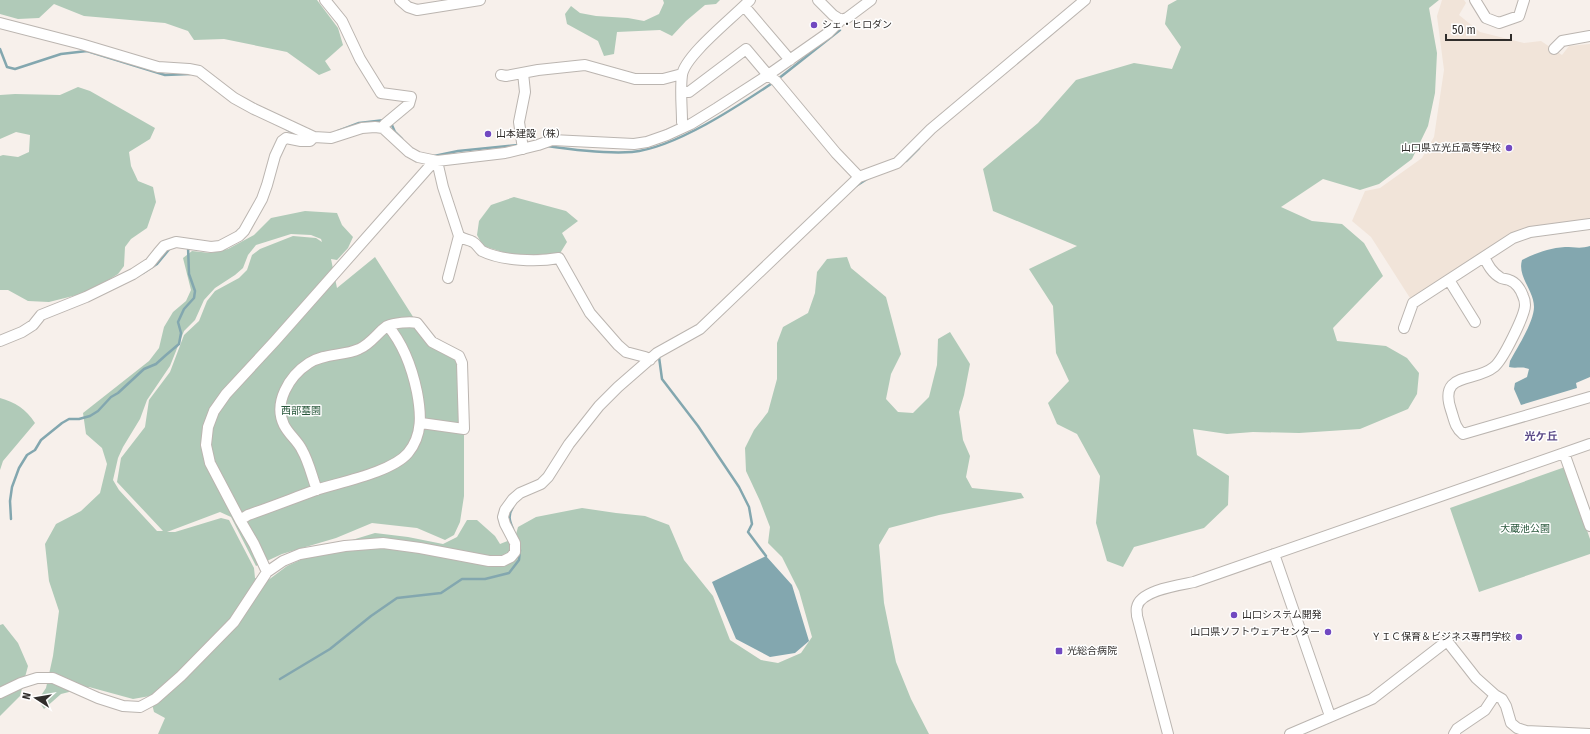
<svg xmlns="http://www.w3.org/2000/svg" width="1590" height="734" viewBox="0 0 1590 734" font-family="'Fira Sans Condensed','Noto Sans JP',sans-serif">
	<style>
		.built { fill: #f1e4d9 }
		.green { fill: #b0cab8; fill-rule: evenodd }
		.water { fill: #83a7af }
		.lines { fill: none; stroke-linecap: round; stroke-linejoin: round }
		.stream { stroke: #83a7af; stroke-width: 2.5 }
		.minor-casing { stroke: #bbb5b0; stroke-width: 12 }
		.minor { stroke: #fff; stroke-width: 10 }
		.poi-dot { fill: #7149c1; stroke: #fff; stroke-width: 1.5 }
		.labels { text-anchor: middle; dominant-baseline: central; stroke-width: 3; stroke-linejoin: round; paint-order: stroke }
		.poi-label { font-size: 10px; fill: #302d2b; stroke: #fff; text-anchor: start }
		.park-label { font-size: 10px; fill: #28573b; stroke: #fff }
		.neighbourhood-label { font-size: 11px; font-weight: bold; fill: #5c4b89; stroke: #fff }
	</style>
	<rect width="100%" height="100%" fill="#f7f0eb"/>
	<path class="built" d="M1442,0h22l2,3 -7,12 21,17 44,11 17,-2 21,14 7,-9 21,-2v177l-60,8 -114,69h-6l-39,-61 -19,-16 13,-30 15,-3 42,-30 12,-21 10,-67 -7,-54z"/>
	<path class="green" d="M0,0h317l21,28 5,17 -18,16 6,9 -12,5 -32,-23 -63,-13 -30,1 -6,-9 -23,-8 -81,-7 -30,-12 -15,14 -21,1 -18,-5z
		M663,0h57l-4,4 -11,1 -19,16 -14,15 -12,-6 -43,2 -3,22 -10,2 -6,-15 -31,-17 -2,-10 6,-8 9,7 16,3 32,2 16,3 15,-7 5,-11z
		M1177,0h262l-10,8 8,45 -2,40 -7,33 -16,33 -33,25 -19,6 -37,-11 -42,28 31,14 30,3 22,19 19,33 -50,52 4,13 49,5 21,12 12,15 -2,21 -9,15 -48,20 -61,4 -46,-1 -26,2 -34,-5 4,26 32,21 -1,29 -24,23 -70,19 -11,20 -16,-6 -11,-38 4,-47 -23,-42 -20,-10 -9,-21 21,-22 -13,-28 -3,-47 -24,-37 48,-23 -84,-35 -10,-42 55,-46 38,-43 58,-17 38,6 9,-22 -16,-23 3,-19z
		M78,87l12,4 65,37 -5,11 -21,13 2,14 7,15 15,6 3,15 -9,26 -16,11 -6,8 -1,19 -6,8 -29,18 -40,10 -21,-1 -20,-11h-8v-134l3,-1 15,2 11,-5 1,-17 -14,-3 -16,7v-44l15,-1 45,1z
		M514,197l52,14 12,10 -16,12 5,9 -8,13 -40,2 -36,-11 -6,-11 2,-14 12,-16z
		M305,211l32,2 5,12 11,12 -5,11 -11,12 -6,-1 6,29 38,-31 42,66 15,19 27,14 5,73v67l-4,26 -6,13 -9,5 -28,-12 -45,-5 -36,15 -54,16 -26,12 -25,-49 -11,-5 -53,20h8l46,-14 8,2 25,48 1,10 12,3 20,-15 42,-19 46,-14 33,4 35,7 14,-7 10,-17h10l18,16 5,8 15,-6 3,-11 18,-10 46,-9 34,5 29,3 24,9 15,35 29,36 17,44 31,20 17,3 23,-10 11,-16 -13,-46 -17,-34 -14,-14 2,-16 -10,-26 -14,-30 -1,-23 9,-18 14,-18 9,-33v-36l6,-16 25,-14 7,-20 2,-21 10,-13 20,-2 4,11 35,29 15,57 -10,20 -5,25 12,13 15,1 16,-16 8,-32 1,-26 12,-7 20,32 -6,31 -5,17 4,28 7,16 -4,21 6,11 49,5 3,5 -85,17 -50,13 -10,17 5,58 12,59 15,37 18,35h-771l7,-16 -11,-6 -4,-16 -17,3 -44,-12 -28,7 -17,15 -6,-9 8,-12 7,-32 6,-45 -10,-30 -4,-37 11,-20 25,-13 19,-18 7,-29 -5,-16 -16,-14 -3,-21 66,-52 10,-13 5,-21 9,-15 13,-11 5,-11 -8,-32 9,-7 18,2 18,-4 26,-14 17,-17zM291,234l20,1 10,4 1,3 -6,-4 -23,-2 -33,13 -8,6 -5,15 -8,8 -24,13 -8,10 -8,20 -15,14 -14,37 -21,28 -4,27 -24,31 -4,24 46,49h-6l-38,-41 -6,-10 5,-22 5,-11 17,-28 7,-19 23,-34 14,-35 11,-11 9,-20 11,-12 20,-13 8,-7 5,-13 8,-10z
		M0,398c15,4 26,11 35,25l-32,38 -3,9z
		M1565,467l25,72v15l-111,38 -29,-84z
		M3,624l15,19 10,23 -8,30 -20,20v-91z"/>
	<path class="water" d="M1590,246v131l-14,6 1,5 -56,17 -7,-16 1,-6 12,-6 2,-8c-8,-3 -13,0 -20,-2l1,-6c7,-13 24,-39 24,-54 0,-17 -17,-30 -12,-47 14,-7 27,-12 43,-13 9,0 16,2 25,-1z
		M766,556l26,29 17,56 -14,12 -25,4 -34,-18 -24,-57z"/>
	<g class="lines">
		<path class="stream" d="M0,49l7,18 8,2 46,-15 26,-3 78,24 25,-1
			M778,79l62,-49
			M391,123l4,9 7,7
			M286,129l11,6
			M338,131l21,-8 26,-3
			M547,146c27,4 57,8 85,6 43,-4 106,-46 142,-70
			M434,156l24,-5 60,-6
			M906,161l13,-13
			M856,186l11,-7
			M143,273l14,-9 14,-17
			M659,357l3,22 36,47 41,61 10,20 3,17 -4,8 18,24
			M513,507c-5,8 -4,13 0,22
			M11,519l-1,-18 2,-14 7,-19 8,-13 8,-5 6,-10 21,-17 7,-4h10l11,-3 8,-5 13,-14 7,-4 26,-24 12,-5 10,-9 13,-11 2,-11 -3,-11 6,-13 10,-11 1,-7 -6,-17 -1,-28
			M280,679l50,-30 41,-33 26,-18 44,-5 21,-14h23l24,-6 10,-13 1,-10"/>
		<g class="minor-casing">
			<path id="minor" d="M325,0l17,21 18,38 21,34 30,4 -2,7 -24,20 -2,4
				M400,0l8,7 9,3 63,-10
				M818,0l15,15 8,5
				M1475,0l11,18 13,5 20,-7 5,-16
				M744,6l46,54
				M0,23l81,21 77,23 31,2 10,2 35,27 20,11 60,28 17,1 31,-10 13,-1 8,1 26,24 9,5 19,4 68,-8 33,-8 14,-5 82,4 13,-2 20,-7 24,-11 26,-16 51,-33 60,-42 13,-13 6,-2 24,-18
				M1554,49l8,-8 28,-5
				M523,73l2,19 -6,30 4,27
				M501,75l5,1 32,-6 47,-5 50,14h28l19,-5
				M682,92h7l57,-43 22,26 8,6 60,72 23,24
				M684,127l-2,-5c0,-15 -2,-32 0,-47 3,-20 52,-58 68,-75
				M437,161l6,26 16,49c5,4 9,3 14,6 4,2 6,7 9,9 20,10 56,11 77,7l31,55 28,32 8,7 19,5 5,3
				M1484,257c4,8 8,16 17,21 2,1 6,1 8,2 7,2 12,10 14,16 1,2 2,6 2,9 0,10 -22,55 -31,62 -19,16 -56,4 -43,43 3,9 4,18 12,24l127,-37
				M448,278l11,-42
				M1449,280l26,42
				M1404,328l9,-25 100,-65 17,-6 60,-8
				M0,341l22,-9 11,-7 8,-10 45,-18 47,-23 17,-11 8,-10 6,-7 12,-4 35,5 9,-1 19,-10 5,-5 18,-32 5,-14 8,-29 7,-15 4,-3 15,3h9l4,-4
				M1564,453l26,73
				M317,490c-5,-13 -8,-28 -15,-40 -4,-9 -13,-15 -18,-25 -11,-22 5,-49 25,-62 16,-10 35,-7 50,-14 12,-5 19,-17 28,-23 7,-3 23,-5 30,-3l15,19 27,14 3,7 2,66 -43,-6
				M240,520l8,-5c23,-8 46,-17 68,-25 25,-8 76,-18 92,-37 15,-18 13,-40 9,-61 -5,-24 -13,-47 -29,-66
				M1274,554l56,162
				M267,572l-13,-28 -14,-24 -30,-57 -4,-18 2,-18 6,-16 12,-17 49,-53 154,-174 8,-6
				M0,693l21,-10 16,-5h16l45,20 25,8 17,1 15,-8 26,-23 53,-54 33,-50 16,-11 17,-7 45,-8 38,-3 37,5 69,13h14l8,-4 4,-5v-9l-10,-19 -2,-7 2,-7 8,-11 7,-6 21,-9 7,-7 21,-33 30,-38 19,-19 39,-34 43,-24 159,-152 38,-14 34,-34 154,-129
				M1168,734l-31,-118c0,-3 -1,-7 0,-9 3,-17 43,-22 57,-25l396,-138
				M1290,734l82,-35 75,-58 29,37 19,17 7,4 4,7 5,17 6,5 9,3 64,3
				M1454,734l3,-5 28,-19 10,-15"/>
		</g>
		<use href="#minor" class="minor"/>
	</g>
	<g class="poi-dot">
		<circle cx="814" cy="25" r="4"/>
		<circle cx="488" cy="134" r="4"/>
		<circle cx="1509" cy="148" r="4"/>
		<circle cx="1234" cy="615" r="4"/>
		<circle cx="1328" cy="632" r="4"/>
		<circle cx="1519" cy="637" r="4"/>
		<rect x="1055" y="647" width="8" height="8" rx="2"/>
	</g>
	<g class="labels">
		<g class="poi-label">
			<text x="822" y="25">シェ・ヒロダン</text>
			<text x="496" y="134">山本建設（株）</text>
			<text x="1501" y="148" text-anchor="end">山口県立光丘高等学校</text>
			<text x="1242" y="615">山口システム開発</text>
			<text x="1320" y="632" text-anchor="end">山口県ソフトウェアセンター</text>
			<text x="1511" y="637" text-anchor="end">ＹＩＣ保育＆ビジネス専門学校</text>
			<text x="1067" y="651">光総合病院</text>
		</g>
		<g class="park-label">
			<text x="301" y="411">西部墓園</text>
			<text x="1525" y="529">大蔵池公園</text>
		</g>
		<g class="neighbourhood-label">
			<text x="1541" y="436">光ケ丘</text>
		</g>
	</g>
	<g transform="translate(36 698) rotate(282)" stroke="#ffffff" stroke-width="3" paint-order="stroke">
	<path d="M0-3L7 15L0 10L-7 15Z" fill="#302d2b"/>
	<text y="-6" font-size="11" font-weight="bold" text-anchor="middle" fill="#302d2b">N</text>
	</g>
	<path d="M1446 34v6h65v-6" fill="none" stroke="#302d2b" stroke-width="2"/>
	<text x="1452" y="34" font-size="12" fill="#302d2b" stroke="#ffffff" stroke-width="3" paint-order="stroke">50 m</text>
</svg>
